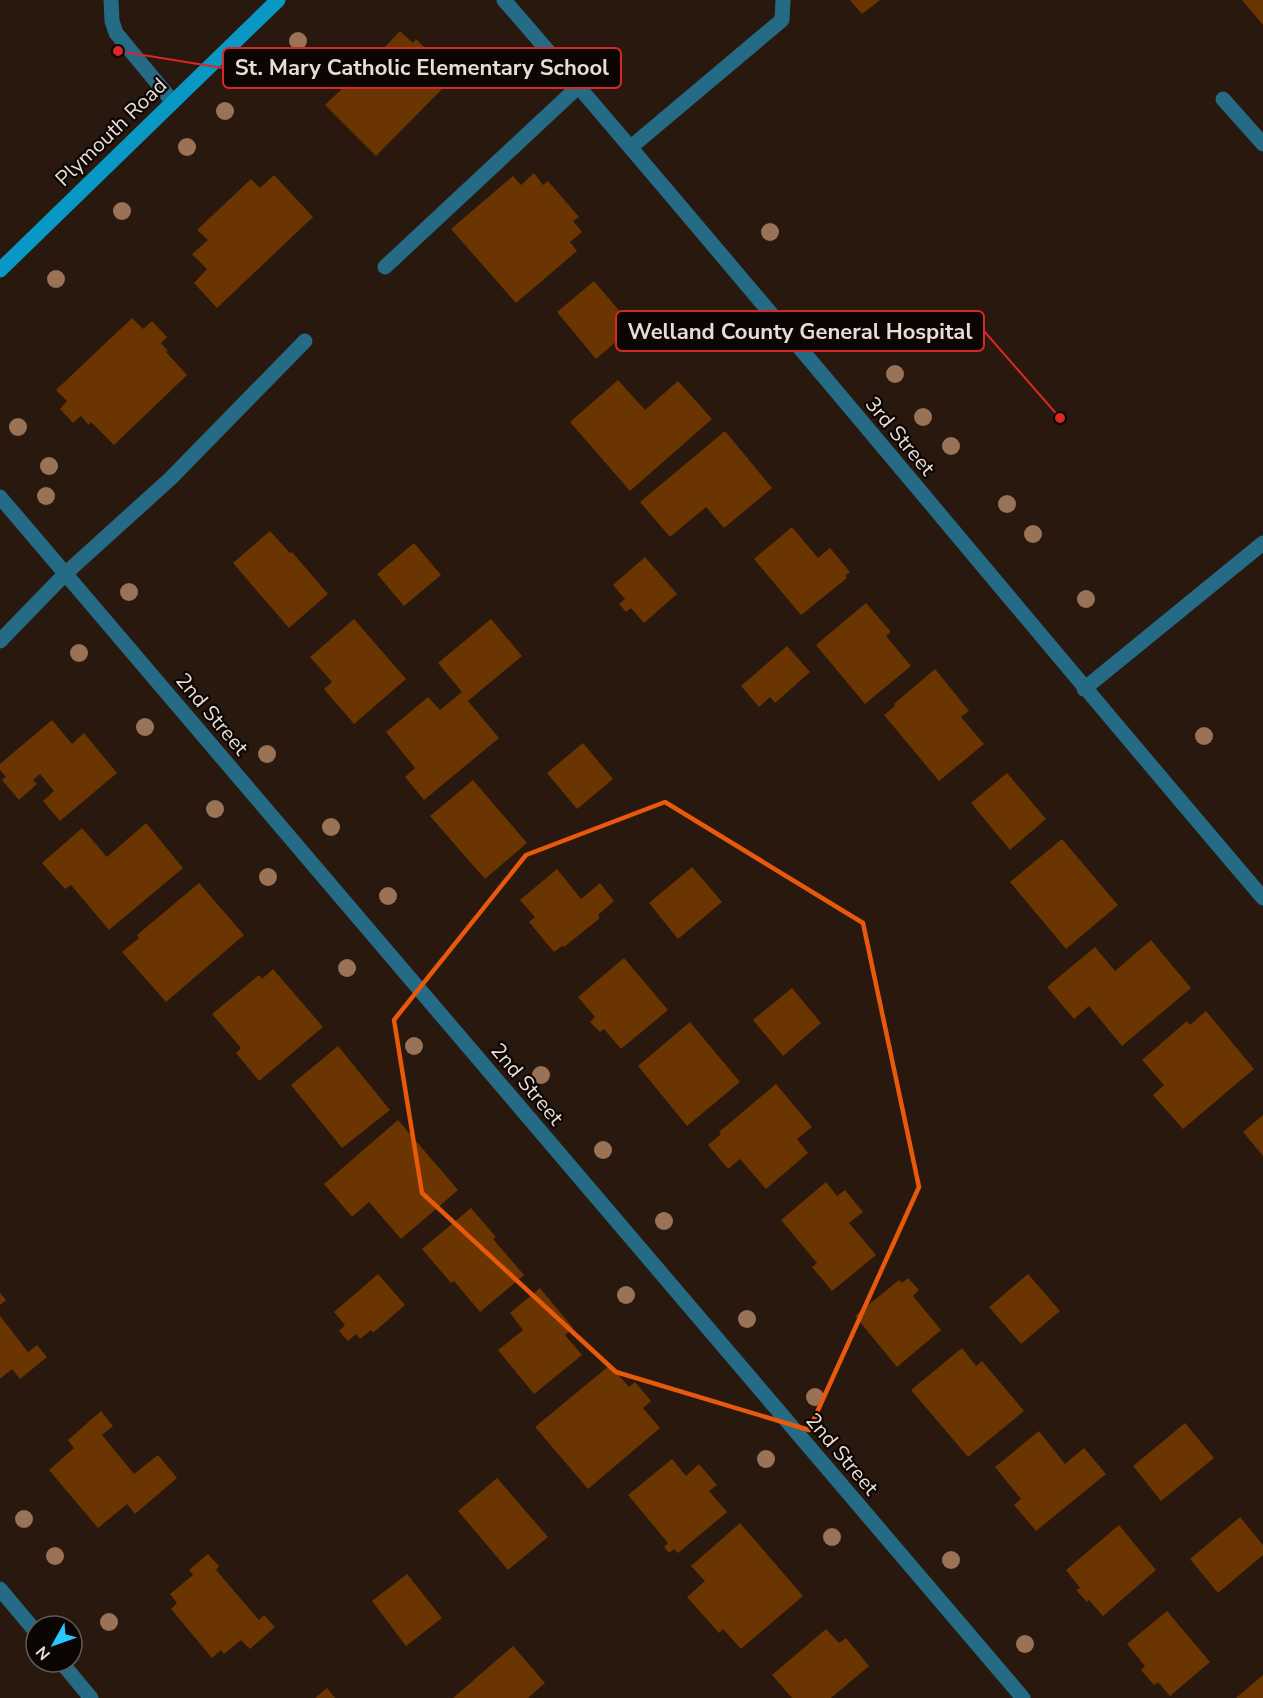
<svg xmlns="http://www.w3.org/2000/svg" width="1263" height="1698" viewBox="0 0 1263 1698" font-family="'Nunito Sans',sans-serif">
	<style>
		.building { fill: #6a3500 }
		.lines { fill: none; stroke-linecap: round; stroke-linejoin: round }
		.lane { stroke: #256b85; stroke-width: 15 }
		.street { stroke: #256b85; stroke-width: 15 }
		.secondary { stroke: #0997c3; stroke-width: 15 }
		.tree { fill: #9a7256 }
		.marked { fill: none; stroke: #e8590c; stroke-width: 4.5; stroke-linejoin: round }
		.labels { text-anchor: middle; dominant-baseline: central; stroke-width: 4.5; stroke-linejoin: round; paint-order: stroke }
		.street-label { font-size: 21px; fill: #e8ddd5; stroke: #0b0503 }
		.leader { fill: none; stroke: #d62828; stroke-width: 2 }
		.callout-dot { fill: #d62828; stroke: #0b0503; stroke-width: 2 }
		.callout { fill: #0b0503; stroke: #d62828; stroke-width: 2 }
		.callout-label { font-size: 22px; text-anchor: middle; font-weight: bold; fill: #e8ddd5 }
	</style>
	<rect width="100%" height="100%" fill="#28180d"/>
	<path class="building" d="M850,0h30l-18,14z
		M1242,0h21v25z
		M400,31l13,12 3,-4 38,38 -78,79 -51,-51 29,-28 11,11 22,-23 -10,-10z
		M534,173l9,12 5,-4 31,36 -6,4 9,11 -12,10 7,9 -61,52 -65,-74 62,-53 8,9z
		M274,175l39,42 -96,91 -23,-25 13,-14 -15,-15 16,-14 -11,-10 54,-51 9,9z
		M594,281l39,46 -37,32 -39,-47z
		M132,318l11,11 9,-8 15,16 -6,6 7,8 -2,1 21,23 -73,70 -23,-23 -2,3 -8,-9 -8,7 -13,-14 7,-8 -11,-11z
		M618,380l27,30 33,-29 34,38 -82,72 -60,-69z
		M725,431l47,57 -48,40 -18,-21 -36,30 -30,-35z
		M792,527l26,31 12,-10 20,24 -5,4 2,2 -46,37 -47,-56z
		M270,531l20,22 2,-1 36,42 -39,34 -56,-65z
		M414,543l27,32 -37,31 -27,-32z
		M645,557l32,37 -33,29 -13,-15 -5,4 -7,-8 6,-5 -12,-14z
		M866,603l25,29 -5,4 25,30 -46,38 -49,-59z
		M354,619l52,60 -52,45 -30,-35 8,-7 -22,-25z
		M491,619l31,37 -54,45 31,37 -75,62 -19,-23 10,-9 -29,-36 42,-35 12,13 22,-18 -24,-29z
		M787,646l23,26 -35,31 -5,-6 -11,10 -18,-21z
		M935,669l34,42 -8,6 23,27 -45,37 -55,-66 11,-9 -1,-2z
		M52,720l20,24 12,-11 33,40 -57,48 -17,-20 11,-10 -14,-17 -7,6 4,4 -18,16 -17,-20 4,-3 -6,-7v-6z
		M583,743l30,36 -36,30 -30,-36z
		M1007,773l39,46 -36,31 -39,-47z
		M473,780l54,63 -42,36 -55,-63z
		M146,823l37,45 -74,62 -38,-45 -6,4 -23,-26 40,-35 25,29z
		M1062,839l56,66 -52,44 -56,-67z
		M692,867l30,35 -44,37 -29,-36z
		M557,869l24,30 19,-16 14,18 -16,14 2,3 -36,29 -2,-1 -8,6 -25,-30 6,-5 -15,-17z
		M199,883l45,52 -78,67 -44,-50 17,-14 -2,-3z
		M1151,940l40,48 -69,58 -33,-40 -15,13 -27,-32 48,-40 20,24z
		M624,958l44,52 -47,39 -17,-20 -4,3 -10,-10 5,-5 -17,-20z
		M273,969l50,58 -64,54 -23,-28 5,-5 -29,-34 47,-39 3,4z
		M792,988l29,35 -38,33 -30,-36z
		M1206,1011l48,58 -71,60 -30,-34 11,-10 -22,-25 45,-39 3,4z
		M690,1022l50,60 -53,44 -49,-60z
		M338,1046l52,64 -48,38 -51,-63z
		M776,1084l36,43 -15,12 11,14 -42,36 -26,-30 -12,10 -20,-24 13,-11 -2,-2z
		M1263,1115v41l-20,-24z
		M398,1120l60,70 -57,49 -32,-37 -17,15 -28,-33z
		M826,1182l11,14 8,-6 18,22 -14,11 27,32 -44,36 -20,-24 5,-4 -36,-43z
		M471,1208l25,29 -3,2 31,36 -44,37 -26,-31 -3,2 -29,-34z
		M378,1274l27,31 -32,28 -2,-3 -11,9 -4,-5 -8,7 -9,-10 6,-6 -11,-13z
		M1028,1274l32,37 -39,33 -32,-37z
		M908,1278l11,12 -6,6 28,34 -44,37 -42,-51 44,-36 3,3z
		M540,1288l33,40 -8,7 17,20 -48,39 -36,-44 25,-20 -13,-17z
		M0,1293l6,7 -6,5z
		M0,1316l28,36 9,-7 10,12 -27,22 -8,-10 -12,10z
		M962,1348l14,18 6,-5 42,50 -56,46 -57,-67z
		M610,1365l19,22 6,-5 16,19 -8,7 17,20 -72,61 -53,-62z
		M101,1411l12,15 -11,9 32,39 24,-19 19,23 -42,36 -8,-10 -29,24 -49,-58 25,-22 -6,-8z
		M1185,1423l29,35 -53,43 -28,-35z
		M1039,1431l26,33 19,-16 22,26 -70,57 -22,-26 7,-6 -26,-32z
		M672,1459l14,17 13,-12 18,21 -8,6 18,21 -49,41 -4,-4 -5,4 -5,-6 4,-4 -40,-48z
		M497,1478l51,59 -40,33 -50,-59z
		M1240,1517l23,28v10l-45,38 -28,-34z
		M740,1523l63,73 -62,53 -18,-20 -4,4 -32,-36 18,-16 -14,-15z
		M1119,1525l37,45 -53,46 -14,-16 -2,2 -11,-12 4,-2 -14,-18z
		M208,1554l11,12 -3,4 43,50 5,-5 11,12 -25,22 -9,-9 -17,14 -3,-4 -9,8 -41,-49 6,-6 -7,-9 23,-19 -4,-5z
		M407,1574l35,44 -36,28 -34,-45z
		M1167,1611l43,51 -40,34 -12,-14 -4,3 -13,-15 4,-4 -18,-22z
		M826,1629l13,14 7,-5 23,28 -38,32h-39l-20,-23z
		M513,1646l32,37 -17,15h-75z
		M1263,1675v23h-27z
		M327,1688l8,10h-20z"/>
	<g class="lines">
		<path class="lane" d="M111,0l1,21 4,12 57,69
			M1223,99l40,45
			M631,147l151,-127 1,-20
			M385,267l194,-181
			M0,641l65,-67 106,-96 134,-137
			M1084,689l179,-146"/>
		<path class="street" d="M504,0c256,296 505,600 759,898
			M0,497l1023,1201
			M0,1589l36,43
			M61,1662l30,36"/>
		<path class="secondary" d="M0,270l278,-270"/>
	</g>
	<g class="tree">
		<circle cx="298" cy="41" r="9"/>
		<circle cx="225" cy="111" r="9"/>
		<circle cx="187" cy="147" r="9"/>
		<circle cx="122" cy="211" r="9"/>
		<circle cx="770" cy="232" r="9"/>
		<circle cx="56" cy="279" r="9"/>
		<circle cx="895" cy="374" r="9"/>
		<circle cx="923" cy="417" r="9"/>
		<circle cx="18" cy="427" r="9"/>
		<circle cx="951" cy="446" r="9"/>
		<circle cx="49" cy="466" r="9"/>
		<circle cx="46" cy="496" r="9"/>
		<circle cx="1007" cy="504" r="9"/>
		<circle cx="1033" cy="534" r="9"/>
		<circle cx="129" cy="592" r="9"/>
		<circle cx="1086" cy="599" r="9"/>
		<circle cx="79" cy="653" r="9"/>
		<circle cx="145" cy="727" r="9"/>
		<circle cx="1204" cy="736" r="9"/>
		<circle cx="267" cy="754" r="9"/>
		<circle cx="215" cy="809" r="9"/>
		<circle cx="331" cy="827" r="9"/>
		<circle cx="268" cy="877" r="9"/>
		<circle cx="388" cy="896" r="9"/>
		<circle cx="347" cy="968" r="9"/>
		<circle cx="414" cy="1046" r="9"/>
		<circle cx="541" cy="1075" r="9"/>
		<circle cx="603" cy="1150" r="9"/>
		<circle cx="664" cy="1221" r="9"/>
		<circle cx="626" cy="1295" r="9"/>
		<circle cx="747" cy="1319" r="9"/>
		<circle cx="815" cy="1397" r="9"/>
		<circle cx="766" cy="1459" r="9"/>
		<circle cx="24" cy="1519" r="9"/>
		<circle cx="832" cy="1537" r="9"/>
		<circle cx="55" cy="1556" r="9"/>
		<circle cx="951" cy="1560" r="9"/>
		<circle cx="109" cy="1622" r="9"/>
		<circle cx="1025" cy="1644" r="9"/>
	</g>
	<path class="marked" d="M665,802l198,121 56,264 -110,243 -193,-58 -194,-179 -28,-173 132,-165z"/>
	<g class="labels">
		<g class="street-label">
			<text transform="translate(111 132) rotate(-44)">Plymouth Road</text>
			<text transform="translate(900 436) rotate(50)">3rd Street</text>
			<text transform="translate(212 714) rotate(50)">2nd Street</text>
			<text transform="translate(527 1084) rotate(50)">2nd Street</text>
			<text transform="translate(842 1454) rotate(50)">2nd Street</text>
		</g>
	</g>
	<path class="leader" d="M118 51L223 68M1060 418L984 331"/>
	<g class="callout-dot">
		<circle cx="118" cy="51" r="6"/>
		<circle cx="1060" cy="418" r="6"/>
	</g>
	<g class="callout">
		<rect x="223" y="48" width="398" height="40" rx="6"/>
		<rect x="616" y="311" width="368" height="40" rx="6"/>
	</g>
	<g class="callout-label">
		<text x="422" y="75">St. Mary Catholic Elementary School</text>
		<text x="800" y="339">Welland County General Hospital</text>
	</g>
	<g transform="translate(54 1644) rotate(230)"><circle r="28" fill="#0b0503" stroke="#635b57" stroke-width="1.5"/>
	<path d="M0-4.5L10 22L0 15L-10 22Z" fill="#27c8ff"/>
	<text y="-9" font-size="16" font-weight="bold" text-anchor="middle" fill="#e8ddd5">N</text>
	</g>
</svg>
